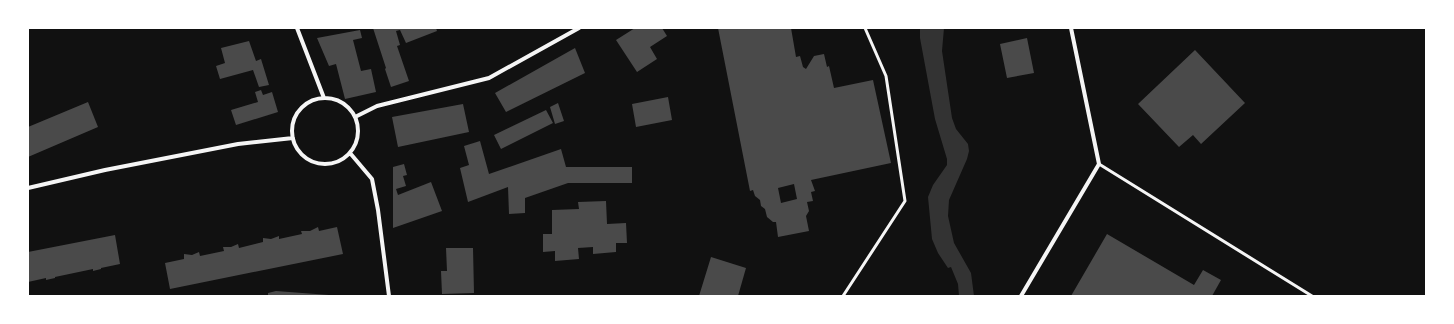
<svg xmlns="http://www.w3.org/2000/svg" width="1454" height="324" viewBox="0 0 1454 324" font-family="'PT Sans Narrow',sans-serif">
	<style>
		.water { fill: #333 }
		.building { fill: #4a4a4a; fill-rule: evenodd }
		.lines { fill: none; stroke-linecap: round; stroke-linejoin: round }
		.service { stroke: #f5f5f5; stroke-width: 3 }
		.minor { stroke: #f5f5f5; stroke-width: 4 }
	</style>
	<rect width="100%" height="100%" fill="#111"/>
	<path class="water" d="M920,28h24l-2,23 10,67 4,11 12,15 1,7 -2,8 -18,41 -1,16 6,27 17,30 3,23h-15l-1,-12 -7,-17 -3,1 -10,-15 -6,-14 -4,-42 5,-12 14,-20v-6l-12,-40 -15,-81z"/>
	<path class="building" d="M373,28h63l1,3 -31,12 -6,-13 -4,1 4,14 -3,1 12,35 -18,6 -6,-18 1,-1z
		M635,28h27l5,8 -17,11 7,12 -20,13 -21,-32z
		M718,28h73l5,29 4,-1 3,11 3,2 8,-13 10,-2 3,13 2,-1 5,22 39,-8 18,83 -80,17 4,11 -4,1 2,9 -6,1 2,9 -3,5 3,15 -31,6 -2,-15h-3l-6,-5 -2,-8 -4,-3 -1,-6 -5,-4 -2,-6 -3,1zM794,184l3,15 -16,4 -3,-15z
		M360,30l2,8 -9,2 8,31 10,-2 5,23 -31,7 -9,-35 -7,2 -12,-28z
		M1027,38l7,35 -27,5 -7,-34z
		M249,41l7,20 5,-2 8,26 -10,2 -6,-17 -33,9 -4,-13 9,-3 -4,-15z
		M575,48l10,25 -79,39 -11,-19z
		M1195,50l50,53 -44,41 -8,-9 -14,12 -41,-43z
		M261,90l2,5 9,-3 6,20 -42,13 -5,-15 27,-8 -3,-10z
		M668,97l4,23 -36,7 -4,-23z
		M88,102l10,25 -70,30v-30z
		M558,103l6,18 -9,3 -5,-17z
		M463,104l6,28 -71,15 -6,-30z
		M546,110l7,13 -52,26 -7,-14z
		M480,141l9,33 72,-25 5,18h66v16h-64l-43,15v15l-16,1 -1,-27 -40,15 -8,-34 9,-3 -5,-19z
		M404,164l3,11 -4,1 3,10 -10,3 2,6 33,-13 11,29 -49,17v-61z
		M606,201l1,23 19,-1 1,20h-11v9l-23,2v-7l-15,1 1,11 -24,2v-10l-12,1v-18h9v-24l27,-1 -1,-7z
		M318,227l1,4 18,-4 6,27 -173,35 -5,-26 19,-4v-5l8,1 7,-3 1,4 24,-5 -1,-4h8l7,-3 1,4 24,-6v-4l8,1 8,-3v3l23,-5 -1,-3h9z
		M1107,234l87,51 9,-15 18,10 -9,16h-141z
		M115,235l5,29 -19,4v1l-8,2v-2l-38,8v1l-9,2v-2l-18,4v-30z
		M446,248h27l1,45 -32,1 -1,-23h6z
		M711,257l35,11 -8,28h-39z
		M276,291l53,4v1h-61v-3z"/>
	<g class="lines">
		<path class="service" d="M1099,164l213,132
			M843,296l62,-95 -19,-125 -21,-48"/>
		<path class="minor" d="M297,28l27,70
			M292 131a33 33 0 1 1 66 0a33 33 0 1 1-66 0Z
			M355,117l22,-11 112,-28 90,-50
			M350,153l22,26 6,31 11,86
			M28,188l77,-18 133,-26 55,-6
			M1021,296l78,-132 -28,-136"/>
	</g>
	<rect width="1454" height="324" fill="none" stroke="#ffffff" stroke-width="58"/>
</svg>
